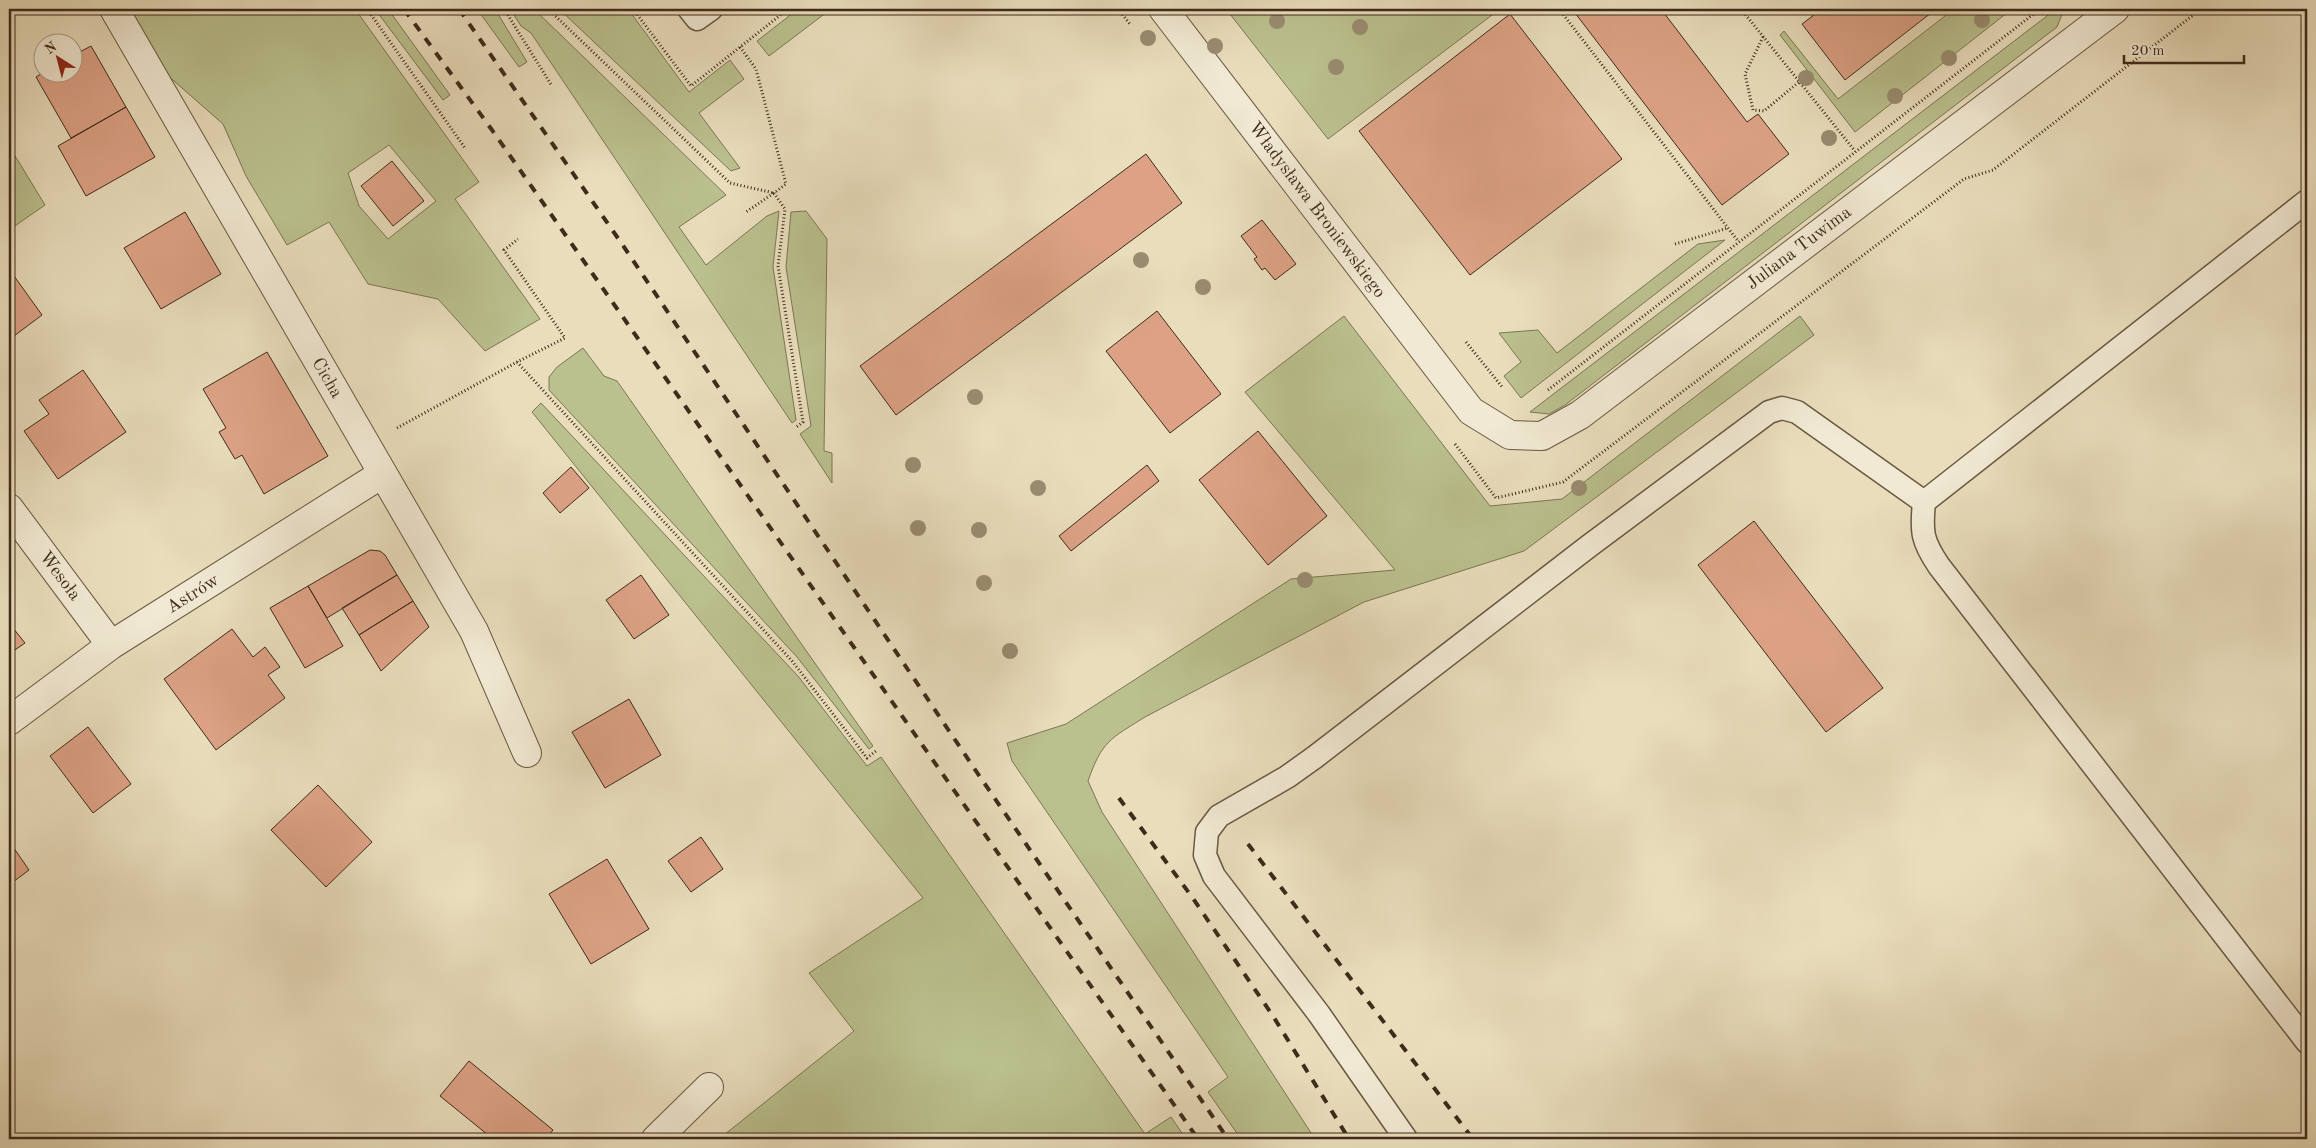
<svg xmlns="http://www.w3.org/2000/svg" width="2316" height="1148" viewBox="0 0 2316 1148" font-family="'Old Standard TT',serif">
	<style>
		.green { fill: #bac08e; stroke: #7c7654; fill-rule: evenodd }
		.building { fill: #dda286; stroke: #3e2b1a }
		.lines { fill: none; stroke-linecap: round; stroke-linejoin: round }
		.service-casing { stroke: #695842; stroke-width: 25 }
		.minor-casing { stroke: #695842; stroke-width: 30 }
		.path { stroke: #3e2b1a; stroke-width: 3; stroke-dasharray: 1 2.5; stroke-linecap: butt }
		.service { stroke: #f1e9d3; stroke-width: 22 }
		.minor { stroke: #f1e9d3; stroke-width: 28 }
		.rail { stroke: #3e2b1a; stroke-width: 4; stroke-dasharray: 9 9; stroke-linecap: butt }
		.tree { fill: #998c70 }
		.labels { text-anchor: middle; dominant-baseline: central; stroke-width: 5; stroke-linejoin: round; paint-order: stroke }
		.street-label { font-size: 18px; fill: #3e2b1a; stroke: #f1e9d3 }
	</style>
	<rect width="100%" height="100%" fill="#e9ddbc"/>
	<filter id="stains"><feTurbulence type="fractalNoise" baseFrequency=".004" numOctaves="4"/><feColorMatrix values="0 0 0 0 .2 0 0 0 0 .09 0 0 0 0 .02 0 0 0 .5 -.17"/></filter>
	<radialGradient id="worn" r=".72"><stop offset=".6" stop-color="#630" stop-opacity="0"/><stop offset="1" stop-color="#630" stop-opacity=".3"/></radialGradient>
	<path class="green" d="M129,9h226l124,173 -24,17 85,120 -55,32 -47,-52 -70,-15 -39,-62 -42,23 -41,-69 -23,-52 -57,-50zM389,145l47,56 -48,38 -29,-33 -11,-33z
		M375,9h13l62,86 -7,5z
		M477,9h18l32,53 -8,5z
		M510,9h24l192,186 -47,32 27,38 61,-49 12,-5 -6,56 23,153 -4,3 -261,-390 -10,-7z
		M559,9h69l61,83 41,-32 14,19 -45,34 41,55 -9,3z
		M798,9h33l-62,47 -12,-15z
		M1226,9h274l-172,130z
		M1954,9h58l-157,123 -75,-97 4,-4 54,68z
		M2056,9h8l-7,18 -492,378 -16,9 -19,-2z
		M9,146l36,59 -36,25z
		M806,211l21,28 -3,212 8,2v30l-32,-49 11,-8 -25,-159 5,-55z
		M1725,240l-204,158 -17,-22 17,-14 -22,-29 39,-3 19,23 141,-109z
		M1344,316l146,190 72,-7 238,-183 14,19 -290,216 -160,51 -219,115c-35,22 -43,24 -57,64l14,31 213,327h-74l-33,-47 20,-15 -216,-316 -5,-18 59,-19 225,-145 104,-9 -150,-178z
		M583,348l21,28 13,5 256,365 -4,3 -72,-92 -248,-267v-13l8,-10z
		M541,403l257,273 69,90 14,-9 264,377 26,-17 15,22h-467l135,-108 -45,-58 114,-75 -391,-486z"/>
	<path class="building" d="M1572,9h89l86,113 11,-8 31,40 -67,51z
		M1822,9h114l-91,71 -43,-56z
		M1510,14l112,145 -152,116 -111,-144z
		M91,46l35,61 -55,31 -35,-61 8,-5h28v-16z
		M126,107l29,50 -69,39 -28,-50z
		M1146,154l36,49 -286,212 -36,-49z
		M392,161l32,40 -31,25 -32,-40z
		M185,212l36,62 -60,35 -37,-61z
		M1262,220l34,44 -21,16 -10,-12 -3,2 -8,-11 3,-2 -16,-21z
		M9,269l33,46 -32,24 -1,-1z
		M1157,311l64,83 -51,39 -64,-82z
		M267,352l61,104 -64,38 -22,-39 -7,4 -16,-27 7,-4 -23,-39z
		M83,370l43,62 -68,47 -34,-48 25,-17 -10,-14z
		M1258,431l69,85 -59,49 -69,-85z
		M1147,465l12,16 -88,70 -12,-15z
		M571,467l18,21 -29,25 -17,-20z
		M1754,521l129,167 -57,44 -128,-167z
		M370,550l10,1 5,4 12,20 -70,43 -19,-32z
		M397,575l16,26 -54,34 -17,-27z
		M641,575l28,40 -35,24 -28,-39z
		M308,586l35,60 -38,22 -35,-60z
		M413,601l16,26 -48,44 -22,-36z
		M9,623l16,20 -16,11z
		M232,629l21,28 12,-10 15,20 -12,8 17,23 -69,52 -52,-71z
		M629,699l32,56 -56,33 -33,-56z
		M88,727l43,57 -38,29 -43,-57z
		M318,785l54,57 -46,45 -55,-57z
		M701,837l22,32 -32,23 -23,-31z
		M9,841l20,29 -20,15z
		M607,859l42,70 -58,35 -42,-70z
		M469,1061l84,69 -7,9h-53l-53,-43z"/>
	<g class="lines">
		<g class="service-casing">
			<path id="service" d="M689,9l8,10 14,-10
				M1924,502l383,-301
				M1406,1139l-87,-125 -105,-138 -9,-21 2,-23 12,-16 68,-39 28,-20 274,-211 180,-134 13,-4 15,4 127,90c-3,30 -2,39 15,64l368,476"/>
		</g>
		<g class="minor-casing">
			<path id="minor" d="M114,9l360,622 53,122
				M1163,9l308,402 39,24 32,1 38,-21 535,-406
				M9,508l102,137
				M9,721l102,-76 271,-171
				M656,1139l53,-52"/>
		</g>
		<path class="path" d="M367,9l98,139
			M504,9l48,77
			M548,9l182,174 44,10 -28,19
			M633,9l58,77 97,-77
			M1118,9l12,15
			M1559,9l179,232
			M1741,9l114,142
			M1763,37l-18,37 8,36 11,1 35,-29
			M740,47l16,22 30,115 -12,9 11,16 -7,57 25,156 -8,6
			M1675,244l53,-16
			M1466,342l37,46
			M517,362l275,299 75,97 9,-7
			M1548,390l492,-381
			M397,428l120,-66 48,-24 -61,-88 14,-11
			M1455,444l41,54 67,-16 401,-303 29,-9 208,-161"/>
		<use href="#service" class="service"/>
		<use href="#minor" class="minor"/>
		<path class="rail" d="M404,9l88,121 706,1009
			M459,9l163,235 354,527 252,368
			M1119,798l73,99 81,119 76,123
			M1248,844l225,295"/>
	</g>
	<g class="tree">
		<circle cx="1982" cy="20" r="8"/>
		<circle cx="1277" cy="21" r="8"/>
		<circle cx="1360" cy="27" r="8"/>
		<circle cx="1148" cy="38" r="8"/>
		<circle cx="1215" cy="46" r="8"/>
		<circle cx="1949" cy="58" r="8"/>
		<circle cx="1336" cy="67" r="8"/>
		<circle cx="1806" cy="78" r="8"/>
		<circle cx="1895" cy="96" r="8"/>
		<circle cx="1829" cy="138" r="8"/>
		<circle cx="1141" cy="260" r="8"/>
		<circle cx="1203" cy="287" r="8"/>
		<circle cx="975" cy="397" r="8"/>
		<circle cx="913" cy="465" r="8"/>
		<circle cx="1038" cy="488" r="8"/>
		<circle cx="1579" cy="488" r="8"/>
		<circle cx="918" cy="528" r="8"/>
		<circle cx="979" cy="530" r="8"/>
		<circle cx="1305" cy="580" r="8"/>
		<circle cx="984" cy="583" r="8"/>
		<circle cx="1010" cy="651" r="8"/>
	</g>
	<g class="labels">
		<g class="street-label">
			<text transform="translate(1317 210) rotate(53)">Władysława Broniewskiego</text>
			<text transform="translate(1799 248) rotate(-37)">Juliana Tuwima</text>
			<text transform="translate(327 378) rotate(60)">Cicha</text>
			<text transform="translate(60 576) rotate(53)">Wesoła</text>
			<text transform="translate(193 594) rotate(-32)">Astrów</text>
		</g>
	</g>
	<rect width="2316" height="1148" fill="none" stroke="#e9ddbc" stroke-width="30"/>
	<rect x="10" y="10" width="2296" height="1128" fill="none" stroke="#3e2b1a" stroke-width="2.5"/>
	<rect x="15" y="15" width="2286" height="1118" fill="none" stroke="#3e2b1a"/>
	<g transform="translate(58 58) rotate(324)"><circle r="24" fill="#f1e9d3" stroke="#a99d89"/>
	<path d="M0-4L9 19L0 12L-9 19Z" fill="#8f2418"/>
	<text y="-8" font-size="14" font-weight="bold" text-anchor="middle" fill="#3e2b1a">N</text>
	</g>
	<path d="M2124 55v8h120v-8" fill="none" stroke="#3e2b1a" stroke-width="2.5"/>
	<text x="2131" y="55" font-size="15" fill="#3e2b1a" stroke="#f1e9d3" stroke-width="4" paint-order="stroke">20 m</text>
	<rect width="100%" height="100%" filter="url(#stains)"/>
	<rect width="100%" height="100%" fill="url(#worn)"/>
</svg>
